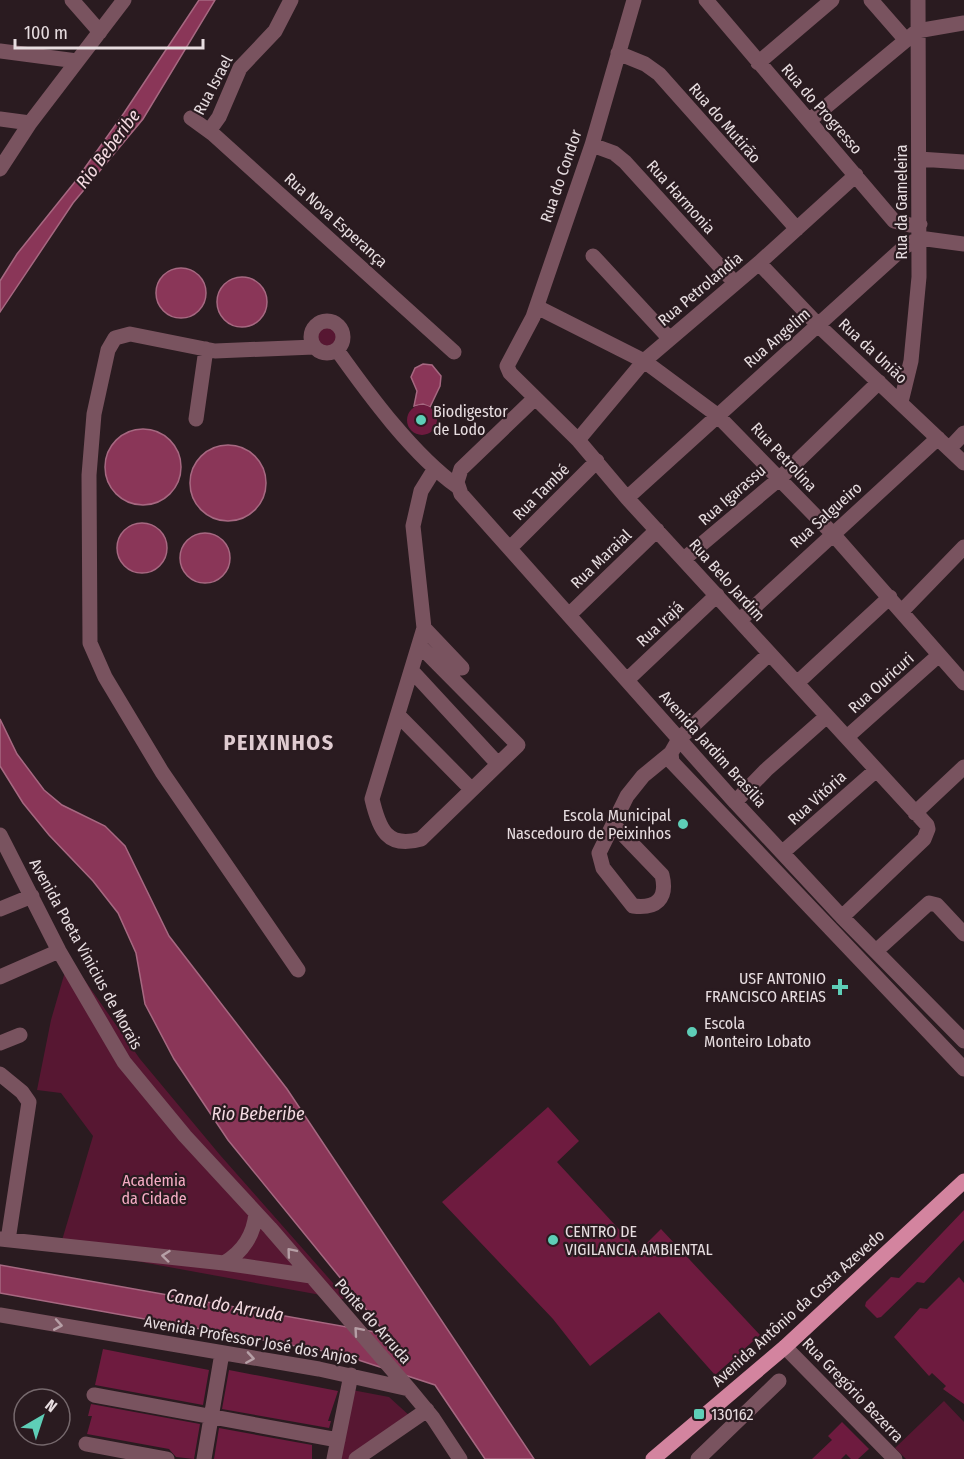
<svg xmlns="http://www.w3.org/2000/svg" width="964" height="1459" viewBox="0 0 964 1459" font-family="'Fira Sans Condensed',sans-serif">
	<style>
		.green { fill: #571732 }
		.water { fill: #8a3658; stroke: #a66881; stroke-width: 1.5 }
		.building { fill: #6e1b3f }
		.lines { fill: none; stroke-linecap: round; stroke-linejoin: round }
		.minor { stroke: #79535f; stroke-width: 15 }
		.major { stroke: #d3849f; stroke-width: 15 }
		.oneway { stroke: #b69fa6 }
		.poi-dot { fill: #5eceb7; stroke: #2a1b20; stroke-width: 2 }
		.labels { text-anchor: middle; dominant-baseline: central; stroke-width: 4.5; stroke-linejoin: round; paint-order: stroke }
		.street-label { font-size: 16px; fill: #e7dde0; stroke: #2a1b20 }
		.poi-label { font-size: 16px; fill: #e7dde0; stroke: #2a1b20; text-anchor: start }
		.park-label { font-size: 16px; fill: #f4abc3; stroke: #2a1b20 }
		.water-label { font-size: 18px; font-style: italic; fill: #f4dae1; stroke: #2a1b20 }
		.district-label { font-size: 22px; font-weight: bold; letter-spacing: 1.5px; fill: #dfcbd0; stroke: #2a1b20 }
	</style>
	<rect width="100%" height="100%" fill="#2a1b20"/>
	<path class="green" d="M314 337a14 14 0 1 1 28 0a14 14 0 1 1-28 0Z
		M69,958l71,101 80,96 128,145 -288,-53 33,-111 -32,-43 -24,-3 14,-70z
		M352,1390l37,7 22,20 -61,42h-12z
		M944,1401l20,21v37h-58l-11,-11z"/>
	<path class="water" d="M199,0h16l-72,119 -70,84 -73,109v-31l17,-27 57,-71 50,-70z
		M156 293a25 25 0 1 1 50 0a25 25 0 1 1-50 0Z
		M217 302a25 25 0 1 1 50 0a25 25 0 1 1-50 0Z
		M423,364l9,1 9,11 -1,10 -10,21 -7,-3 -9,2 3,-15 -6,-14 4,-9z
		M105 467a38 38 0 1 1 76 0a38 38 0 1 1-76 0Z
		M190 483a38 38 0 1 1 76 0a38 38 0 1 1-76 0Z
		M117 548a25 25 0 1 1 50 0a25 25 0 1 1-50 0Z
		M180 558a25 25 0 1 1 50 0a25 25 0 1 1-50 0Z
		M0,719l17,35 27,36 18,15 43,21 20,20 44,90 118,153 247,370h-49l-50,-74 -95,-31 -340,-61v-28l386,69 -158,-194 -54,-81 -29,-55 -9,-51 -18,-40 -25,-32 -44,-46 -26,-32 -23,-37z"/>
	<path class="building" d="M407 420a15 15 0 1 1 30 0a15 15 0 1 1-30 0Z
		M548,1107l31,34 -22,21 82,89 22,-22 99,106 -45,40 -56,-63 -69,54 -37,-47 -111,-117z
		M964,1210v30l-40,43 -7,-1 -36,35 -4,1 -12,-12 1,-4 25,-25 8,1z
		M959,1277l5,6v121l-21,-15 3,-3 -14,-13 -3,3 -35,-39 26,-29 7,1z
		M103,1349l106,21 -6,35 -108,-20z
		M229,1370l109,21 -10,30h3l-2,7 -107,-19z
		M91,1404l109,20 -6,35 -18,-2 -7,-8 -82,-15 5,-18h-4z
		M842,1422l27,27 -11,10h-7l-5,-5 -5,5h-29l20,-19 -4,-4z
		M219,1428l93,17v14h-98z"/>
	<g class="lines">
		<path class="minor" d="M72,0l28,32
			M634,0l-42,145 -59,172 -26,49 3,7 68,67 49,58 300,327 1,4 -4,10 -82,78
			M706,0l188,221 16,4 10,-1
			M871,0l34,39
			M0,51l77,10
			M618,53l27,11 14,10 138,155
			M758,63l74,-63
			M191,118l22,16 241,218
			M0,119l30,4
			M810,120l107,-89 47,-8
			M209,131l10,-14 21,-49 35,-37 16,-31
			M592,145l22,8 11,9 110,121
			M919,159l45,3
			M0,169l30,-46 94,-123
			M593,256l76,82
			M759,263l60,63 145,137
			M537,307l107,54 73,54 115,118 132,150
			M311 337a16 16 0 1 1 32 0a16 16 0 1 1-32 0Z
			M337,350c32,45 76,105 121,137
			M535,398l-74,71 -4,13 4,12 274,308 107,115 122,124
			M901,402l10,-41 8,-84 -1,-277
			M196,419l10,-70
			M578,440l66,-79 115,-98 97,-88
			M949,449l15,-16
			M627,498l276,-250 16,-10 45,6
			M510,548l87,-87
			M684,559l95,-80 100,-97
			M902,611l62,-64
			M570,614l87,-84
			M740,620l198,-182
			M424,628l38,40
			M420,646l98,99 -97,94c-34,10 -42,-10 -49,-40l52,-171 -11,-102 8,-35 13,-21
			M412,671l86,93
			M627,680l90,-85
			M797,683l93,-86
			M398,715l73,74
			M847,737l92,-82
			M671,753l1,9 292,307
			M735,802l31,-32 61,-54
			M915,813l49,-46
			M613,824l49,51c6,24 -6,34 -29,31l-30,-38 -4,-15 28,-57 16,-20 28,-23 8,-14 90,-85
			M0,835l59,116 65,111 61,74 85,92 139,161 24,29 27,41
			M783,852l92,-81
			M0,909l32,-13
			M876,951l53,-48 8,2 27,29
			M298,970l-136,-198 -57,-95 -15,-34 -1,-168 5,-61 14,-64 7,-12 15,-4 85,17 99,-4
			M0,977l59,-26
			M0,1043l20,-8
			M0,1074l22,18 7,10 -21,138
			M0,1239l224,24 87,13
			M224,1263c19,-11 30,-29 32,-50
			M0,1315l319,54 90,20
			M785,1347l110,112
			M94,1395l244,45
			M86,1444l81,15
			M204,1459l18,-106
			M334,1459l17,-84
			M356,1459l71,-49
			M698,1459l81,-78"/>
		<path class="major" d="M653,1459l132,-112 179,-166"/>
	</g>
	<defs><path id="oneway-chevron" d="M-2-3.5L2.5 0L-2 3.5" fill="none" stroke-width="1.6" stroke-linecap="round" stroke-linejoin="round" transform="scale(1.5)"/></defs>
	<g class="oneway">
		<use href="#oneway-chevron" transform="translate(291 1252) rotate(-130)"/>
		<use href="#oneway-chevron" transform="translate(166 1256) rotate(-174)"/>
		<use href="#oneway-chevron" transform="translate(58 1325) rotate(10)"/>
		<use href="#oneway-chevron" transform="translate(358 1331) rotate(-131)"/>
		<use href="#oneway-chevron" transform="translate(250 1358) rotate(9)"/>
	</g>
	<g class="poi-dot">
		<circle cx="421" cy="420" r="6"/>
		<circle cx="683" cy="824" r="6"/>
		<path d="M837 978h6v6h6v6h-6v6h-6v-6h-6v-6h6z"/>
		<circle cx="692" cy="1032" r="6"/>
		<circle cx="553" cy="1240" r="6"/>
		<rect x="693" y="1408" width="12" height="12" rx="3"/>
	</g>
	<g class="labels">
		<g class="street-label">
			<text transform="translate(213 85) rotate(-62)">Rua Israel</text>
			<text transform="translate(822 109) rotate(49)">Rua do Progresso</text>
			<text transform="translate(725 123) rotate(49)">Rua do Mutirão</text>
			<text transform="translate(561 176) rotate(-71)">Rua do Condor</text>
			<text transform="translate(681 197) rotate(48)">Rua Harmonia</text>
			<text transform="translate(901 202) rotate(-90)">Rua da Gameleira</text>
			<text transform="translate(336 220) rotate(42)">Rua Nova Esperança</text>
			<text transform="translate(700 289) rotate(-40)">Rua Petrolandia</text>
			<text transform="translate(777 338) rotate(-41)">Rua Angelim</text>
			<text transform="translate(873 351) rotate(43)">Rua da União</text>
			<text transform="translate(784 457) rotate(47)">Rua Petrolina</text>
			<text transform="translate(541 492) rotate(-45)">Rua També</text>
			<text transform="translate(732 495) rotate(-41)">Rua Igarassu</text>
			<text transform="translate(826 515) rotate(-42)">Rua Salgueiro</text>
			<text transform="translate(601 559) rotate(-44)">Rua Maraial</text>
			<text transform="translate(727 580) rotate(48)">Rua Belo Jardim</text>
			<text transform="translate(660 624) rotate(-43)">Rua Irajá</text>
			<text transform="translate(881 683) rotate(-42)">Rua Ouricuri</text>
			<text transform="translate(713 749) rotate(48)">Avenida Jardim Brasília</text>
			<text transform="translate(817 798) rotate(-42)">Rua Vitória</text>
			<text transform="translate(86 954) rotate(61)">Avenida Poeta Vinicius de Morais</text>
			<text transform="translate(798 1308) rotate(-42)">Avenida Antônio da Costa Azevedo</text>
			<text transform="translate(373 1321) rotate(49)">Ponte do Arruda</text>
			<text transform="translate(251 1340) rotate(10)">Avenida Professor José dos Anjos</text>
			<text transform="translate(853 1390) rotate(46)">Rua Gregório Bezerra</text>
		</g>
		<g class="poi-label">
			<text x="433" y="411">Biodigestor<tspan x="433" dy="18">de Lodo</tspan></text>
			<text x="671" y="815" text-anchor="end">Escola Municipal<tspan x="671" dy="18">Nascedouro de Peixinhos</tspan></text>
			<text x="826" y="978" text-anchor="end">USF ANTONIO<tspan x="826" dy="18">FRANCISCO AREIAS</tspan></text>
			<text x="704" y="1023">Escola<tspan x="704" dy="18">Monteiro Lobato</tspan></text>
			<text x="565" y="1231">CENTRO DE<tspan x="565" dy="18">VIGILANCIA AMBIENTAL</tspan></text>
			<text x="711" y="1414">130162</text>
		</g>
		<g class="park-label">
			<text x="154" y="1180">Academia<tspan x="154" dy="18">da Cidade</tspan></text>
		</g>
		<g class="water-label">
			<text transform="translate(108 149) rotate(-53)">Rio Beberibe</text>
			<text x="258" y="1114">Rio Beberibe</text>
			<text transform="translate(225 1305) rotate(10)">Canal do Arruda</text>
		</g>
		<g class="district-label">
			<text x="279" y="742">PEIXINHOS</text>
		</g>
	</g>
	<g transform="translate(42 1417) rotate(39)"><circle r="28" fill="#2a1b20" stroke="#76696d" stroke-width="1.5"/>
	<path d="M0-4.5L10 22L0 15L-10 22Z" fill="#5eceb7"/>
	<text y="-9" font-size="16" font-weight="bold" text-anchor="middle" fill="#e7dde0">N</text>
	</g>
	<path d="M15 39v9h188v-9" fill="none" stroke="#e7dde0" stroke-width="3"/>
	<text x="24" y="39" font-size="18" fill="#e7dde0" stroke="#2a1b20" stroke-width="4.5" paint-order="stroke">100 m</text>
</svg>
